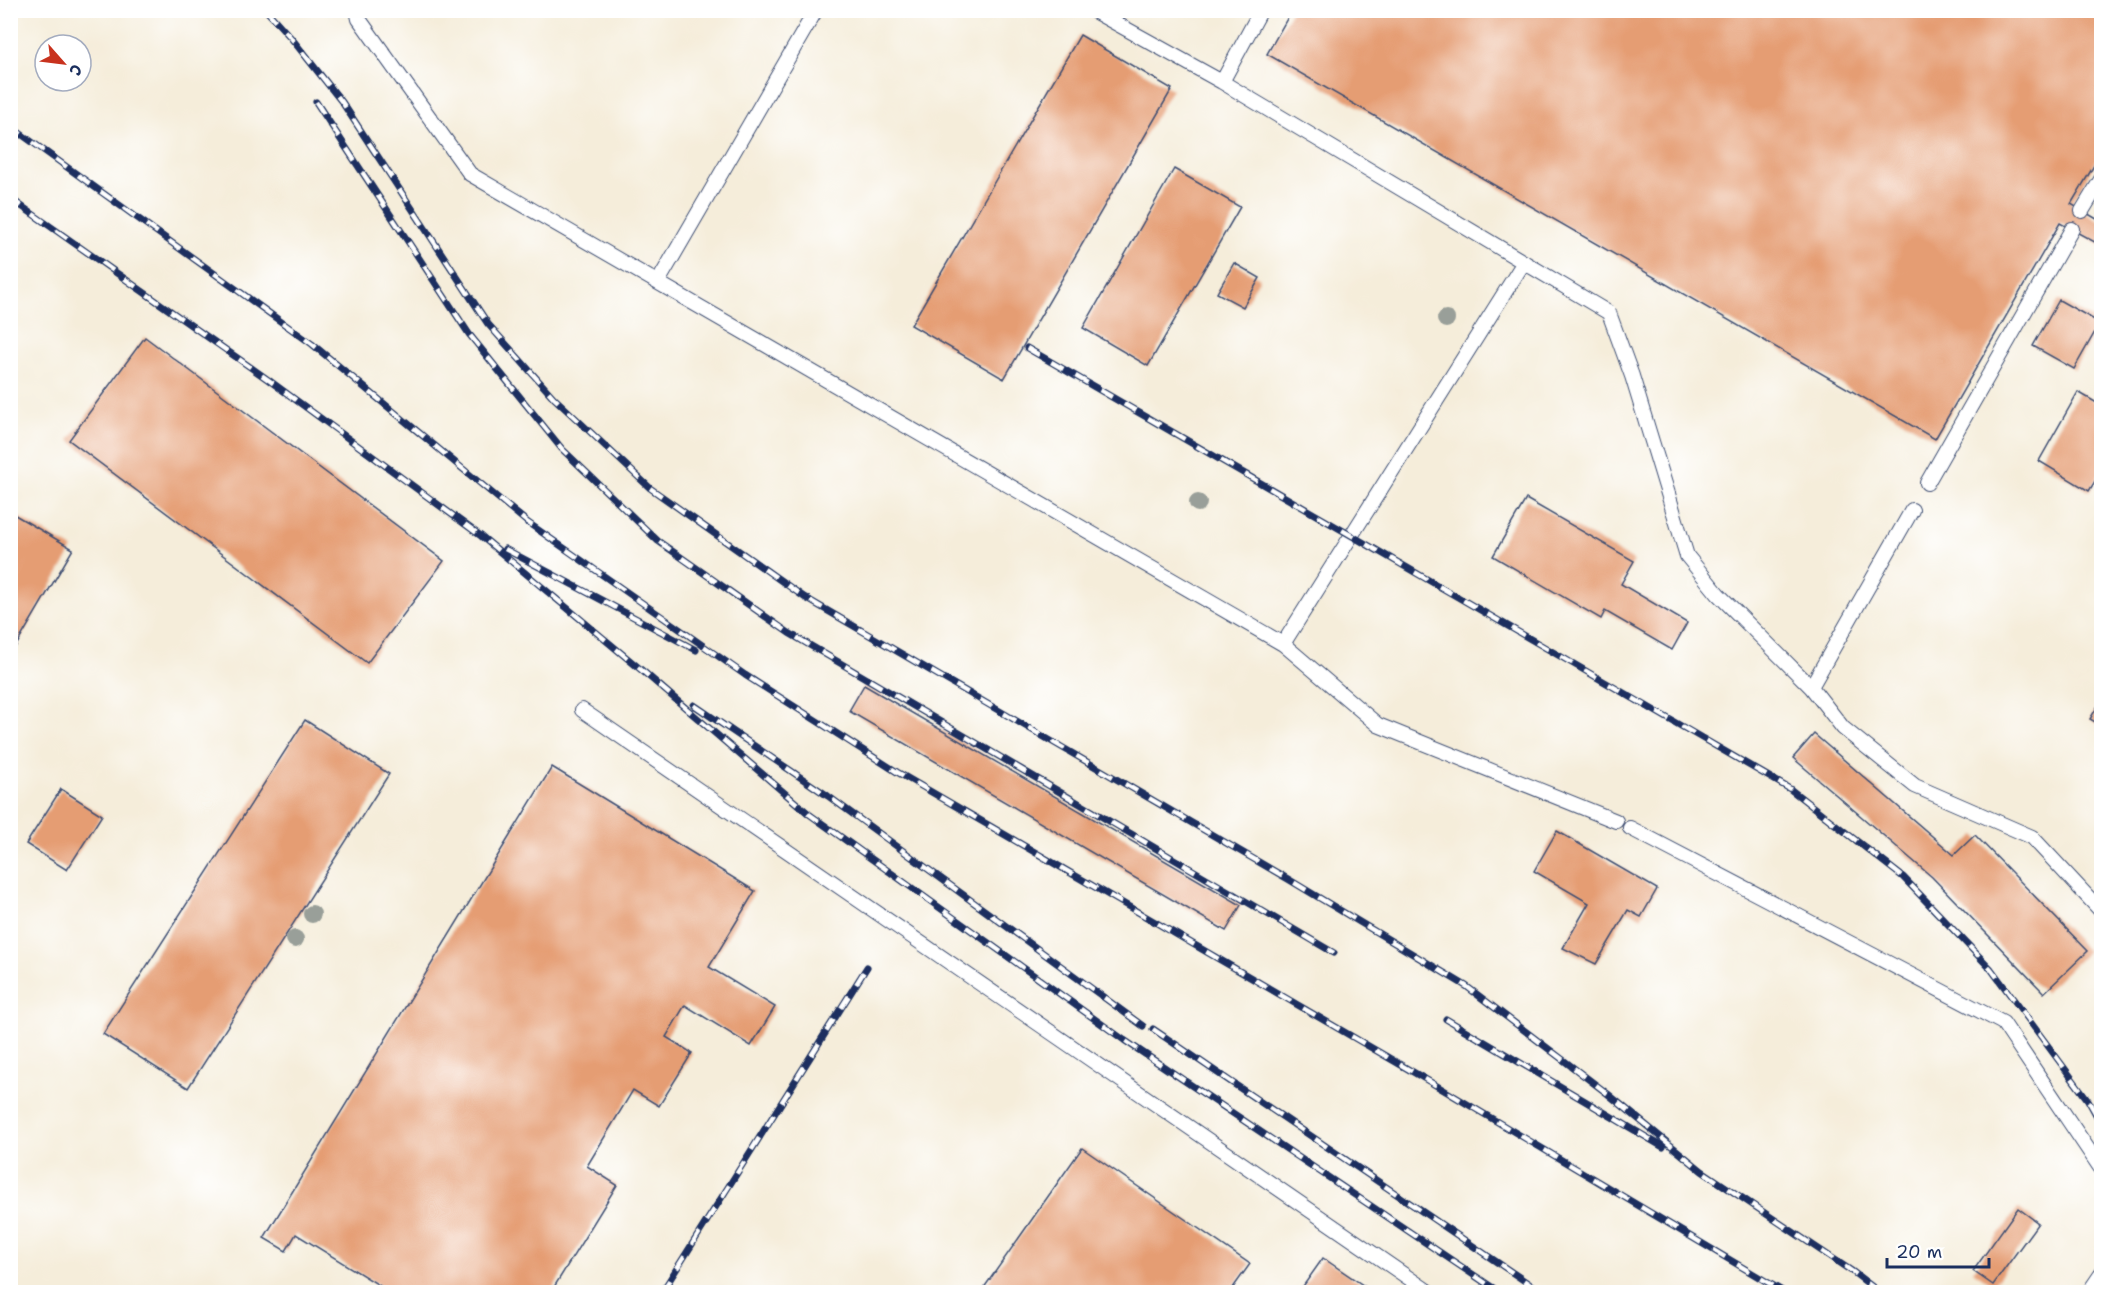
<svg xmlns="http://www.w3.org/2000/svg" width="2112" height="1303" viewBox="0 0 2112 1303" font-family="'Shantell Sans',sans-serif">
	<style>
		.building { fill: #e59d73 }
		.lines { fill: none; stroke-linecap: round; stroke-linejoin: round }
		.lane-casing { stroke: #3c4c71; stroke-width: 16 }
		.lane { stroke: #fff; stroke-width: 14 }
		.rail-casing { stroke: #1b2f5e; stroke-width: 7 }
		.rail { stroke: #fff; stroke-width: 4.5; stroke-dasharray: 14; stroke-linecap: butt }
		.tree { fill: #999f99 }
	</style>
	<rect width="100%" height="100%" fill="#fff"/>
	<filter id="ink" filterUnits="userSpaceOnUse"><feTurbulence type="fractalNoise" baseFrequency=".0167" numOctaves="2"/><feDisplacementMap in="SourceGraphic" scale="12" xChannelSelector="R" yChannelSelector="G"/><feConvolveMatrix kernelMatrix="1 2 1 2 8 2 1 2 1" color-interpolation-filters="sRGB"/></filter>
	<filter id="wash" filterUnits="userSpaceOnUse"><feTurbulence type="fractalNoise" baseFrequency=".008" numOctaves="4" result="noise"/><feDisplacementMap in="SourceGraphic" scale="24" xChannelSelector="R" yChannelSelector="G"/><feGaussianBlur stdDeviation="1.35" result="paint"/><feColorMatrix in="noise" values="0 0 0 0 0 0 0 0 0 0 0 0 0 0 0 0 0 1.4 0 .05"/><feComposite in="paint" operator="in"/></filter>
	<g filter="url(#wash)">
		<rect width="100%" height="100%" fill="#f5edda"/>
		<g id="blocks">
			<path class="building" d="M1292,10h810v142l-31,52 31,18v24l-42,-23 -125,216 -668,-385z
				M1080,35l92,54 -168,290 -93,-54z
				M1174,169l66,38 -92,159 -65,-38z
				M1234,263l26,15 -17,29 -26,-14z
				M2059,300l41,23 -26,46 -41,-23z
				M145,337l299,224 -77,102 -298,-223z
				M2078,392l24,14v64l-13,21 -50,-30z
				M1526,499l108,62 -13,23 66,39 -15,27 -67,-39 -4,8 -108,-63z
				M10,512l63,37 -63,107z
				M864,685l377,220 -15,26 -377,-220z
				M2102,699v27l-12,-7z
				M305,720l84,54 -201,314 -85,-54z
				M1814,734l140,121 21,-20 113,116 -44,42 -112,-116 -139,-119z
				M552,767l203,124 -46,76 66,40 -24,39 -66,-41 -19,32 26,16 -33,53 -26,-16 -46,76 30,19 -66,107h-161l-94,-58 -10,17 -22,-13z
				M61,789l41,26 -35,55 -41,-26z
				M1557,831l100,58 -16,28 -13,-7 -32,54 -33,-16 26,-45 -55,-32z
				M1082,1148l168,116 -20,28h-249z
				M2018,1208l20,15 -45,62 -20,-14z
				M1323,1258l50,34h-74z"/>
		</g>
	</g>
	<g filter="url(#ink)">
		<use href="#blocks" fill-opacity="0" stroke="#3c4c71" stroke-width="1.5"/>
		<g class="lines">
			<g class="lane-casing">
				<path id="lane" d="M357,10l2,9 111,155 813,470 95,81 238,96
					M1092,10l130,72 387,231 23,63 55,180 31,38 93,93 32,41 72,58 117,51 70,75
					M1222,82l39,-72
					M2082,211l20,-33
					M658,282l158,-272
					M1927,483l145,-254
					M1283,644l241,-382
					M1811,687l101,-177
					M582,710l847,582
					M1630,828l373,195 99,147
					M2089,1292l13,-19"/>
			</g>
			<use href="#lane" class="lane"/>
			<g class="rail-casing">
				<path id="rail" d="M266,10l26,29 50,63 146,222 66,74 96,90 154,109 484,282 178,107 142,108 94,77 151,101 26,20
					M316,102l153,232 93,115 96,92 131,92 545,320
					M10,126l302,218 215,178 218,153 152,97 535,311 352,209
					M10,198l260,183 211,155 164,137 164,141 315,226 375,252
					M1027,348l763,441 113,88 88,92 97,131 14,25
					M505,549l191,101
					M694,705l134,91 315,230
					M1446,1019l217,128
					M1153,1029l388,263
					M662,1292l205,-325"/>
			</g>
			<use href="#rail" class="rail"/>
		</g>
		<g class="tree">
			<circle cx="1446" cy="319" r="9"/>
			<circle cx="1198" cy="503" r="9"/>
			<circle cx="312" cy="914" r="9"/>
			<circle cx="295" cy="939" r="9"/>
		</g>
	</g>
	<rect width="2112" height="1303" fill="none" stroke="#fff" stroke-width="36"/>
	<g transform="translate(63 63) rotate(118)"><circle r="28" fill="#ffffff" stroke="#a4acbf" stroke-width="1.5"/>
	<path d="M0-4.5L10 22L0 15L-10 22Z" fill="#c8321e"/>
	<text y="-9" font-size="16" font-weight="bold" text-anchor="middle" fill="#1b2f5e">С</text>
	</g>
	<path d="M1887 1258v9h102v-9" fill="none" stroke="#1b2f5e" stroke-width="3"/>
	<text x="1896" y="1258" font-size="18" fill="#1b2f5e" stroke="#ffffff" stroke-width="4.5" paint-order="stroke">20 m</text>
</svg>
